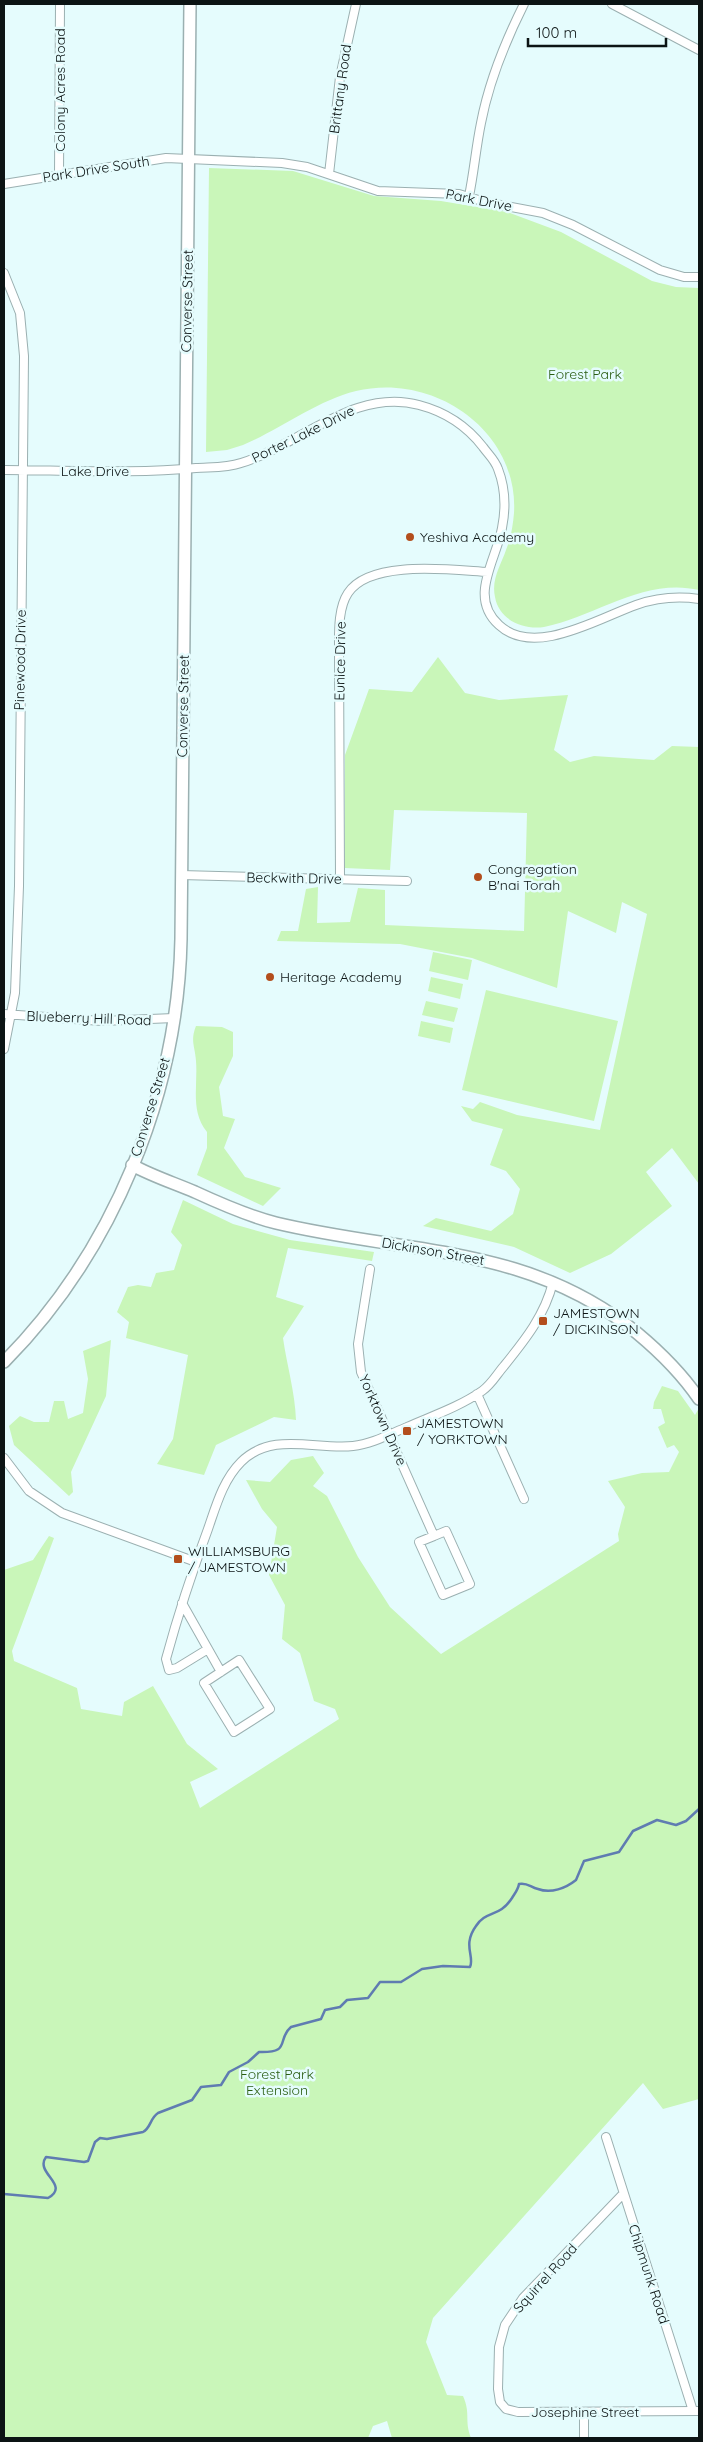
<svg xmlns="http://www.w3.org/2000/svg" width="703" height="2442" viewBox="0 0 703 2442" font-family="Quicksand,sans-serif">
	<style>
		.green { fill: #c9f6b9 }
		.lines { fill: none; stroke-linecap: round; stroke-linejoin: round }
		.stream { stroke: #5f7cb1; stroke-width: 2.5 }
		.minor-casing { stroke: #9bb0b1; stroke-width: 10 }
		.secondary-casing { stroke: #9bb0b1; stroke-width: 14 }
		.minor { stroke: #fff; stroke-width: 8 }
		.secondary { stroke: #fff; stroke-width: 11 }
		.poi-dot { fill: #b34e1d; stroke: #e5fcfd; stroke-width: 2 }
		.labels { text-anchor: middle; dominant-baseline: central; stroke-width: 5; stroke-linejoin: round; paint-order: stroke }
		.street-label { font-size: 14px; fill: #0c1414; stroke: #e5fcfd }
		.park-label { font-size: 14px; fill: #2a5d12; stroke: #e5fcfd }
		.poi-label { font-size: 14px; fill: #0c1414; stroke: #e5fcfd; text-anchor: start }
	</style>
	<rect width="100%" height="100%" fill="#e5fcfd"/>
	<path class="green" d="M209,168l84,3 81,25 67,5 66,11 54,20 91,49 24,6 23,1v302c-54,-13 -103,26 -155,37 -21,3 -45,-7 -49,-30 -4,-18 6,-32 11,-47 5,-12 7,-25 8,-37 5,-83 -81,-141 -158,-122 -40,10 -75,38 -113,54l-16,5 -21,2z
		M438,657l27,36 34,7 69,-5 -14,55 16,12 24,-6 60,4 18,-14 27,1v437l-27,-36 -26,24 26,34 -61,48 -41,19 -56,-26 -91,-21 13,-8 55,13 22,-17 7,-25 -14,-18 -16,-6 13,-36 -31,-8 -11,-15 12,3 7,-7 37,13 83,15 47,-216 -25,-12 -6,31 -48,-22 -11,77 -85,-30 -72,-14 -123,-3 4,-10h17l8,-42 12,-2 -1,36 33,-1 8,-34 27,2v35l139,6 3,-118 -133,-3 -4,60 -45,-2v-113l24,-66 43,3z
		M433,952l39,8 -4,20 -39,-9z
		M431,977l32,7 -3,15 -32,-8z
		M486,990l132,31 -24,100 -132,-31z
		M426,1001l32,7 -4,14 -32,-7z
		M421,1021l32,7 -3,15 -32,-7z
		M196,1026l26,1 11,5v24l-14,31 4,29 12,3 -11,29 21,29 36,11 -18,18 -66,-31 10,-27v-16c-17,-21 -9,-46 -11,-71 -1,-15 -6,-20 0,-35z
		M183,1200l50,24 57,16 84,12 -2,9 -84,-13 -12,49 28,9 -21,32c4,28 12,54 13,82l-22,-3 -58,28 -12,30 -47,-11 16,-25 15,-84 -62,-17 3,-16 -12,-10 11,-25 10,-2 13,2 5,-14 18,-3 8,-25 -11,-13z
		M111,1340l-5,56 -35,76 2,20 -4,4 -55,-51 -5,-19 11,-10 14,6h15l5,-21h10l4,18 15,-6 5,-34 -5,-28z
		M662,1386l16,5 17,24 4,-7v691l-36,10 -20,-26 -210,235 -7,24 21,53 16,1c8,18 1,24 8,42h-79l-5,-17 -14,5 -5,12h-364v-868l29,-10 16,-24 5,2 -42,113 2,10 63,27 4,21 41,7 2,-14 29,-16 34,58 31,25 -28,13 10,26 139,-89 -4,-10 -21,-8 -14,-48 -18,-14 3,-34 -16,-30 8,-48 -15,-18 -16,-29 24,2 21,-22 22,-4 11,17 -11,13 14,10 31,61 32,50 51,47 178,-113 -1,-7 7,-27 -17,-26 34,-8 27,-1 10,-20 -5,-7 -7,3 -9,-21 7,-4 -4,-14h-8l1,-7z"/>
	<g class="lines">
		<path class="stream" d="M4,2194l44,4c23,-13 -14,-25 -2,-41l38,5 4,-1 7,-19 5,-4 7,1 36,-7c8,-4 7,-14 15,-19l34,-13 9,-13 20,-2 8,-13 19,-10 11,-10c33,1 17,-12 32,-25l30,-8 4,-9 15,-3 7,-7 21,-2 12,-16h21l21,-13 21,-3 27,1c5,-10 -8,-22 6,-41 10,-16 23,-8 36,-28 3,-5 6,-8 7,-14 8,-2 11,3 19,5 13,5 28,-1 38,-9l8,-19 35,-9 14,-21 24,-11 19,5 10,-4 13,-12"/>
		<g class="minor-casing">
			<path id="minor" d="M612,4l87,46
				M329,174l11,-97 16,-73
				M59,175l1,-171
				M4,184l162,-26 116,5 25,4 71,24 81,3 26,8 58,11 30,12 87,45 24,7h15
				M469,196c5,-24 7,-49 12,-73 8,-42 24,-81 43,-119
				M4,273l16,40 4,43 -5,530 -4,107 -11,56
				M4,470c64,0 128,4 192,-2 15,-1 31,0 45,-5 59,-18 114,-76 178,-58 27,7 47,20 64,42 5,7 12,13 15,22 7,18 8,39 4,59 -6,33 -34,69 -3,97 35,33 100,-7 137,-20 20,-7 42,-9 63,-6
				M181,875l226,6
				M340,878l-1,-229c0,-17 -1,-41 9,-56 22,-34 104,-23 140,-21
				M4,1014l98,7 72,-3
				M370,1269l-12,75 3,28 73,164 12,-5 24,53 -27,11 -24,-53 15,-6
				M477,1394l47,105
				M4,1458l25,33 33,22 134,49
				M182,1603l39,69
				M208,1649l-31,19 -8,2 -3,-11c12,-44 26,-87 42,-130 8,-23 15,-49 33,-67 31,-31 74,-12 112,-16 19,-2 37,-12 54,-19 25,-11 52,-20 75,-36 9,-6 15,-17 22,-25 21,-26 41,-51 49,-84
				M239,1660l31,49 -36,23 -30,-49z
				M606,2137l87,274
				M623,2194l-100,104 -18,27 -6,22 -1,42 2,13 6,7 12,3 181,-1
				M584,2412v26"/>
		</g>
		<g class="secondary-casing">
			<path id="secondary" d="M132,1165c20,11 42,18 63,27 26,12 53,24 81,31 129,31 252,21 361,110 24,20 45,41 62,66
				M4,1362c109,-110 174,-268 177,-423l9,-935"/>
		</g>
		<use href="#minor" class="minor"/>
		<use href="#secondary" class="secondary"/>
	</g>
	<g class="poi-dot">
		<circle cx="410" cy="537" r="5"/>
		<circle cx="478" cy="877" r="5"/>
		<circle cx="270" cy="977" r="5"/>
		<rect x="538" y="1316" width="10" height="10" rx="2.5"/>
		<rect x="402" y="1426" width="10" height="10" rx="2.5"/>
		<rect x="173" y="1554" width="10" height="10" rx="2.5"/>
	</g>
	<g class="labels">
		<g class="street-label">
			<text transform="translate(340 89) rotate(-82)">Brittany Road</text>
			<text transform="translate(60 90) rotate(-90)">Colony Acres Road</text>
			<text transform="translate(96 169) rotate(-9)">Park Drive South</text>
			<text transform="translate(479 200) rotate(11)">Park Drive</text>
			<text transform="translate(187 301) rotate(-89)">Converse Street</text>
			<text transform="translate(303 434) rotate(-26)">Porter Lake Drive</text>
			<text x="95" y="471">Lake Drive</text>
			<text transform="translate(20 660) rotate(-89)">Pinewood Drive</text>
			<text transform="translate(340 661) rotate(-89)">Eunice Drive</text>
			<text transform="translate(183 706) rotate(-89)">Converse Street</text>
			<text transform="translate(294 878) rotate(1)">Beckwith Drive</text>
			<text transform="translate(89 1018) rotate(2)">Blueberry Hill Road</text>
			<text transform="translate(150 1107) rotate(-73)">Converse Street</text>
			<text transform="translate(433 1251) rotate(10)">Dickinson Street</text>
			<text transform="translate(383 1420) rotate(66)">Yorktown Drive</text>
			<text transform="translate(649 2274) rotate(72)">Chipmunk Road</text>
			<text transform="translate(545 2278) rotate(-48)">Squirrel Road</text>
			<text x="585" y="2412">Josephine Street</text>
		</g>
		<g class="park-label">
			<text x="585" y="374">Forest Park</text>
			<text x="277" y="2074">Forest Park<tspan x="277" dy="16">Extension</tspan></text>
		</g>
		<g class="poi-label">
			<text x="420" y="537">Yeshiva Academy</text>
			<text x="488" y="869">Congregation<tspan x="488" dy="16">B'nai Torah</tspan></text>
			<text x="280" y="977">Heritage Academy</text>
			<text x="553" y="1313">JAMESTOWN<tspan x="553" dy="16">/ DICKINSON</tspan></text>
			<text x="417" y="1423">JAMESTOWN<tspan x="417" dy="16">/ YORKTOWN</tspan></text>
			<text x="188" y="1551">WILLIAMSBURG<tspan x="188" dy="16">/ JAMESTOWN</tspan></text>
		</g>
	</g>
	<rect width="703" height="2442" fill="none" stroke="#0c1414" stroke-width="10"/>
	<path d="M528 38v8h138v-8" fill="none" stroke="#0c1414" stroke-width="2.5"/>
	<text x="536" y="38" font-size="15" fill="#0c1414" stroke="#e5fcfd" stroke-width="4" paint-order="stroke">100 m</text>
</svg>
